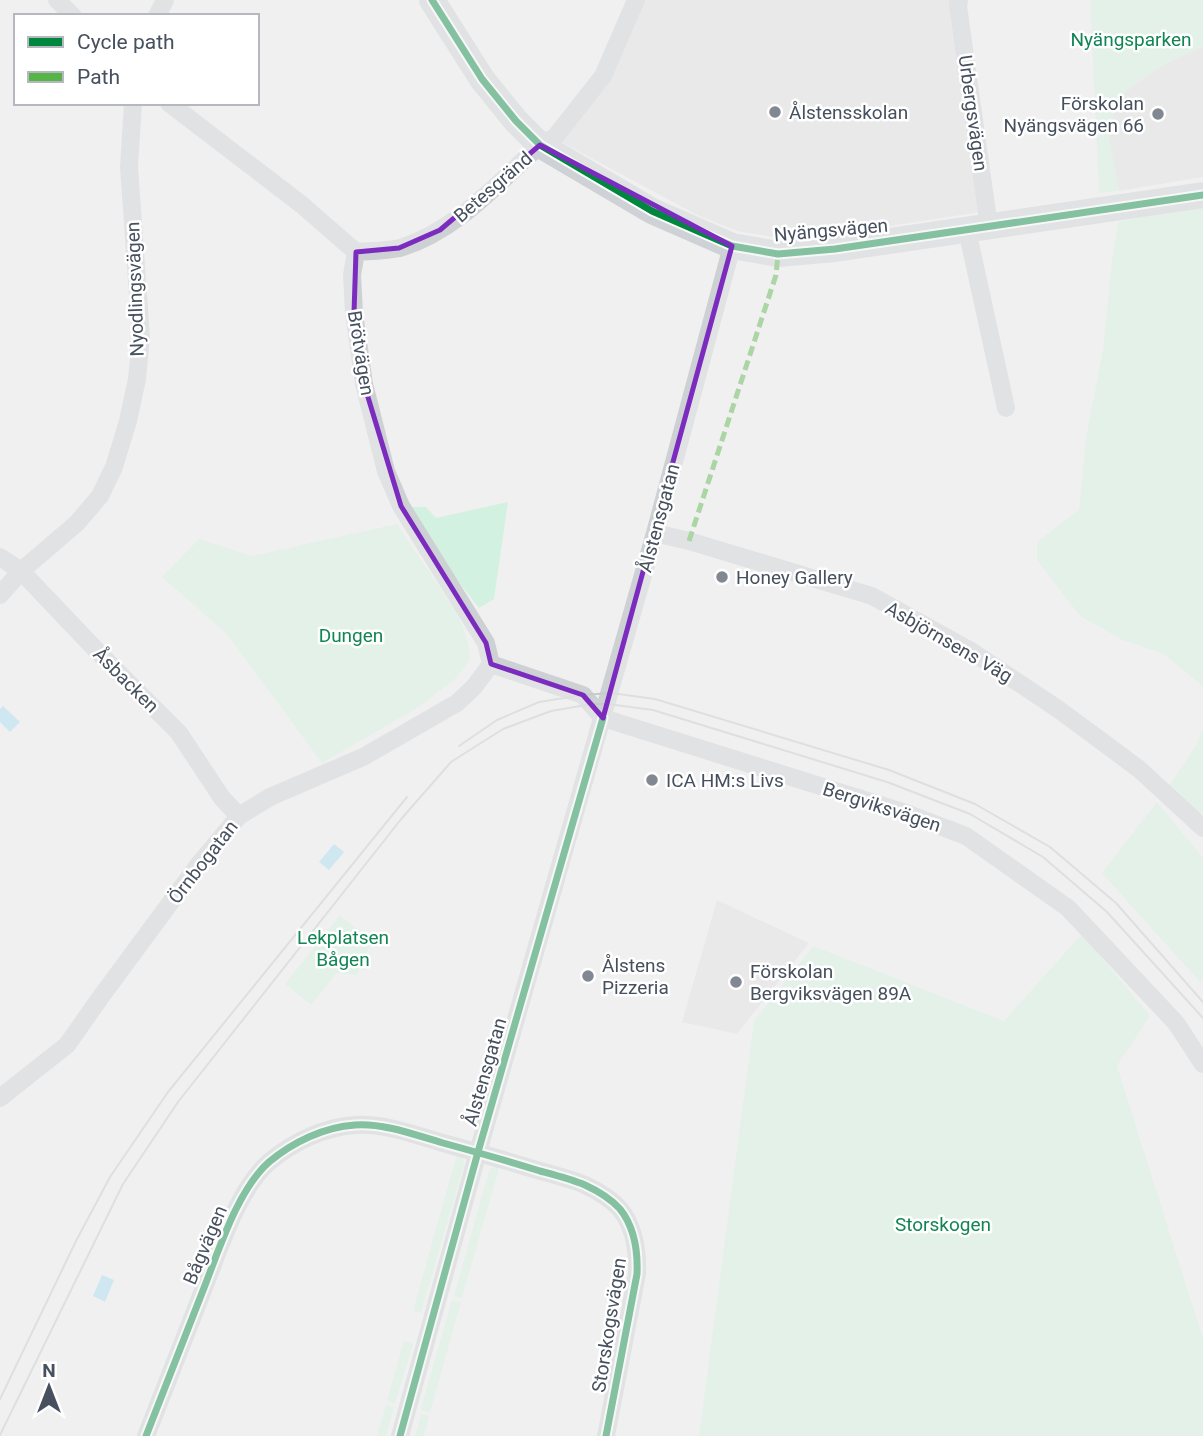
<svg xmlns="http://www.w3.org/2000/svg" width="1203" height="1436" viewBox="0 0 1203 1436" font-family="Roboto,sans-serif">
	<style>
		.education { fill: #e2e1e2 }
		.green { fill: #d3f1e1 }
		.water { fill: #a5dcf1 }
		.lines { fill: none; stroke-linecap: round; stroke-linejoin: round }
		.street { stroke: #ced1d4; stroke-width: 18 }
		.secondary { stroke: #ced1d5; stroke-width: 26 }
		.tram { stroke: #c7c9cb; stroke-width: 2 }
		.quiet { stroke: #57b448; stroke-width: 5; stroke-dasharray: 10 5; stroke-linecap: butt }
		.cycleway-casing { stroke: #fff; stroke-width: 11 }
		.cycleway { stroke: #00873e; stroke-width: 7 }
		.marked { fill: none; stroke: #7b2cbf; stroke-width: 5; stroke-linejoin: round }
		.poi-dot { fill: #828891; stroke: #fff; stroke-width: 2.5 }
		.labels { text-anchor: middle; dominant-baseline: central; stroke-width: 5; stroke-linejoin: round; paint-order: stroke }
		.park-label { font-size: 19px; fill: #118554; stroke: #fff }
		.poi-label { font-size: 19px; fill: #46505e; stroke: #fff; text-anchor: start }
		.street-label { font-size: 19px; fill: #46505e; stroke: #fff }
	</style>
	<rect width="100%" height="100%" fill="#f1f0f0"/>
	<path class="education" d="M644,0h309l-3,17 31,195 -169,26h-34l-41,-7 -38,-15 -138,-74z
		M1203,46v131l-84,14 -12,-60 12,-34 23,-18 21,-14z
		M717,900l92,43 -72,91 -55,-12z"/>
	<path class="green" d="M1090,0h113v46l-40,19 -21,14 -23,18 -11,34 11,60 -20,2z
		M1203,208v480l-2,-3 -37,-31 -41,-14 -43,-24 -43,-56v-18l42,-32 7,-72 17,-88 10,-98 6,-31z
		M508,502l-14,97 -15,9 -34,-44 -35,-57h16l10,11z
		M397,524l62,92 9,27 2,16 -14,19 -39,30 -95,55 -95,-129 -65,-57 37,-38 53,17z
		M1203,729v83l-6,4 -29,-29 29,-43z
		M1157,802l46,56v121l-3,3 -98,-109z
		M340,915l32,26 -15,34 -20,-2 -26,32 -26,-21z
		M1082,934l68,82 -33,50 86,273v97h-504l55,-415 59,-75 191,75z
		M457,1154l6,4 1,7 -43,148 -8,-2z
		M495,1165h5l-38,133 -8,-2 35,-125z
		M452,1300l9,2 -31,110 -8,-1 -1,-3z
		M404,1341l9,3 -18,60 -8,-3z
		M386,1405l8,2 -8,29h-9z
		M421,1414l8,2v1l-5,19h-9z"/>
	<path class="water" d="M3,706l17,16 -10,10 -10,-10v-13z
		M334,844l10,8 -15,18 -10,-8z
		M102,1275l12,5 -9,22 -12,-6z"/>
	<g class="lines">
		<path class="street" d="M57,0l16,16
			M959,0l-1,6 31,221
			M157,16l8,-16
			M169,103l133,102 54,47 -4,23 2,38 10,71 22,87 15,35 85,137 5,21
			M967,230l39,178
			M356,252c14,-1 30,-1 44,-4 56,-17 98,-65 140,-103l15,-8 48,-61 33,-76
			M655,533l34,8 183,55 99,55 87,58 81,60 64,59
			M0,557l21,14 77,81 81,81 43,65 17,18
			M0,595l21,-24 56,-48 23,-27 14,-29 14,-46 9,-42 4,-42 -12,-170 4,-64
			M491,664l92,31 20,23 300,94 63,24 102,72 108,115 27,41
			M0,1098l67,-53 33,-47 99,-134 40,-48 31,-19 93,-40 94,-54 17,-16 17,-23
			M146,1436c19,-48 37,-95 56,-143 16,-40 35,-103 67,-131 24,-20 55,-35 86,-37 29,-2 60,10 88,18 33,9 65,18 97,28 15,4 31,8 45,14 13,6 26,14 35,24 15,19 18,42 17,65l-31,162
			M400,1436l78,-284 177,-619 77,-287"/>
		<path class="secondary" d="M432,0l50,79 34,42 24,24 112,66 80,35 46,8 57,-5 368,-54"/>
		<path class="tram" d="M459,746l38,-26 42,-18 44,-7 28,-2 44,6 234,71 86,34 75,43 66,56 87,99
			M0,1399l76,-158 34,-64 58,-85 239,-295
			M0,1435l123,-251 55,-82 224,-284 49,-56 52,-33 48,-18 41,-7h16l45,6 234,72 83,32 73,43 64,55 96,106"/>
		<path class="quiet" d="M689,541l87,-266 2,-21"/>
		<g class="cycleway-casing">
			<path id="cycleway" d="M432,0l50,79 34,42 24,24 112,66 80,35 46,8 57,-5 368,-54
				M146,1436c19,-48 37,-95 56,-143 16,-40 35,-103 67,-131 24,-20 55,-35 86,-37 29,-2 60,10 88,18 33,9 65,18 97,28 15,4 31,8 45,14 13,6 26,14 35,24 15,19 18,42 17,65l-31,162
				M400,1436l78,-284 125,-434"/>
		</g>
		<use href="#cycleway" class="cycleway"/>
	</g>
	<path d="M0 0H1203V1436H0ZM540,145l192,101 -129,472 -20,-23 -92,-31 -5,-21 -85,-137 -37,-122 -10,-71 2,-61 43,-4 41,-18z" fill="#f1f0f0" fill-opacity=".55" fill-rule="evenodd"/>
	<path class="marked" d="M540,145l192,101 -129,472 -20,-23 -92,-31 -5,-21 -85,-137 -37,-122 -10,-71 2,-61 43,-4 41,-18z"/>
	<g class="poi-dot">
		<circle cx="775" cy="112" r="7"/>
		<circle cx="1158" cy="114" r="7"/>
		<circle cx="722" cy="577" r="7"/>
		<circle cx="652" cy="780" r="7"/>
		<circle cx="588" cy="976" r="7"/>
		<circle cx="736" cy="982" r="7"/>
	</g>
	<g class="labels">
		<g class="park-label">
			<text x="1131" y="39">Nyängsparken</text>
			<text x="351" y="635">Dungen</text>
			<text x="343" y="937">Lekplatsen<tspan x="343" dy="22">Bågen</tspan></text>
			<text x="943" y="1224">Storskogen</text>
		</g>
		<g class="poi-label">
			<text x="1144" y="103" text-anchor="end">Förskolan<tspan x="1144" dy="22">Nyängsvägen 66</tspan></text>
			<text x="789" y="112">Ålstensskolan</text>
			<text x="736" y="577">Honey Gallery</text>
			<text x="666" y="780">ICA HM:s Livs</text>
			<text x="602" y="965">Ålstens<tspan x="602" dy="22">Pizzeria</tspan></text>
			<text x="750" y="971">Förskolan<tspan x="750" dy="22">Bergviksvägen 89A</tspan></text>
		</g>
		<g class="street-label">
			<text transform="translate(973 113) rotate(82)">Urbergsvägen</text>
			<text transform="translate(493 187) rotate(-41)">Betesgränd</text>
			<text transform="translate(831 230) rotate(-5)">Nyängsvägen</text>
			<text transform="translate(135 289) rotate(-92)">Nyodlingsvägen</text>
			<text transform="translate(361 353) rotate(81)">Brötvägen</text>
			<text transform="translate(659 518) rotate(-75)">Ålstensgatan</text>
			<text transform="translate(949 642) rotate(30)">Asbjörnsens Väg</text>
			<text transform="translate(126 680) rotate(45)">Åsbacken</text>
			<text transform="translate(882 807) rotate(18)">Bergviksvägen</text>
			<text transform="translate(203 862) rotate(-52)">Örnbogatan</text>
			<text transform="translate(485 1072) rotate(-74)">Ålstensgatan</text>
			<text transform="translate(205 1245) rotate(-67)">Bågvägen</text>
			<text transform="translate(609 1325) rotate(-81)">Storskogsvägen</text>
		</g>
	</g>
	<rect x="14" y="14" width="245" height="91" fill="#ffffff" stroke="#b5b9bf" stroke-width="2"/>
	<rect x="28" y="37" width="35" height="10" fill="#00873e" stroke="#b5b9bf" stroke-width="2"/>
	<text x="77" y="49" font-size="21" fill="#46505e">Cycle path</text>
	<rect x="28" y="72" width="35" height="10" fill="#57b448" stroke="#b5b9bf" stroke-width="2"/>
	<text x="77" y="84" font-size="21" fill="#46505e">Path</text>
	<g transform="translate(49 1387)" stroke="#ffffff" stroke-width="5" paint-order="stroke">
	<path d="M0-5L12 26L0 18L-12 26Z" fill="#46505e"/>
	<text y="-10" font-size="19" font-weight="bold" text-anchor="middle" fill="#46505e">N</text>
	</g>
</svg>
